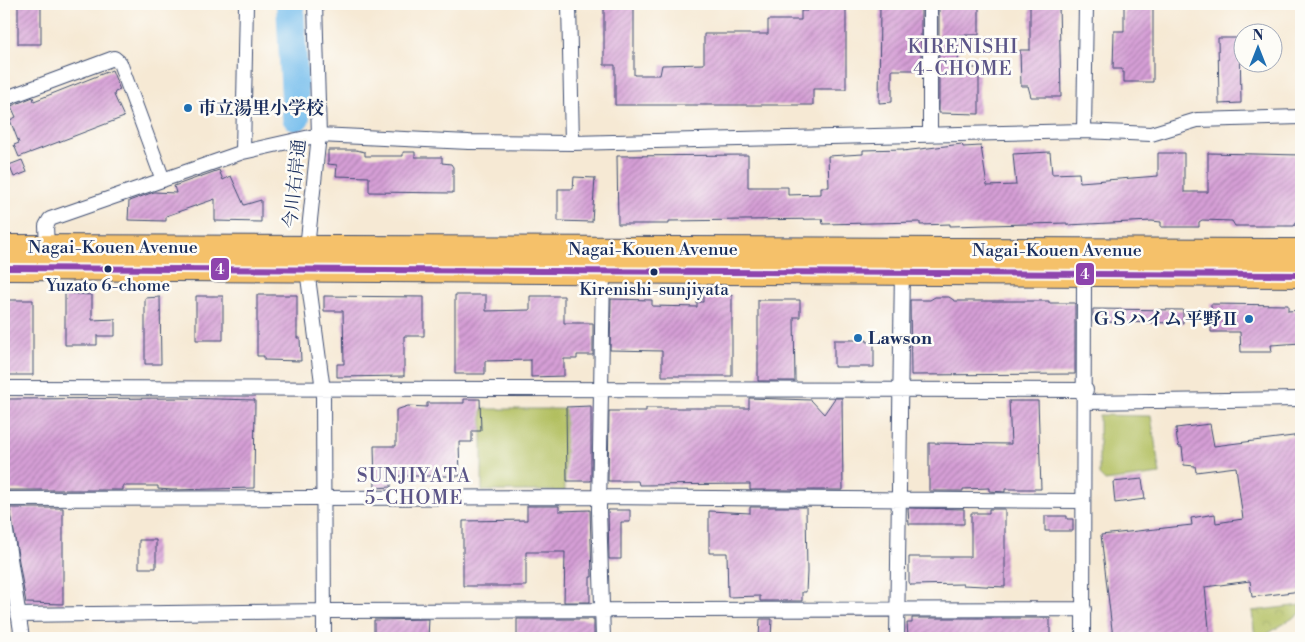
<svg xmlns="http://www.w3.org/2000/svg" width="1305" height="642" viewBox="0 0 1305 642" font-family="'Libre Bodoni','Noto Serif JP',serif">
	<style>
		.grass { fill: #b2bf60; stroke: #66775f }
		.park { fill: url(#park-crowns); stroke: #66775f }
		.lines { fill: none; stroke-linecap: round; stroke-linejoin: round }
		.river { stroke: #75bded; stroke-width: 28 }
		.building { fill: url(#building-hatch) }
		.minor-casing { stroke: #3c4b70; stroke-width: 16 }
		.trunk-casing { stroke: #3c4b70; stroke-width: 26 }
		.minor { stroke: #fff; stroke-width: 14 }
		.trunk { stroke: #f5c16b; stroke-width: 24 }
		.bus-1-casing { stroke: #fdfcf7; stroke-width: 10 }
		.bus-1 { stroke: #8e44ad; stroke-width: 6 }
		.poi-dot { fill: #1f6fb2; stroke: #fdfcf7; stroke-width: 2 }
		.bus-dot { fill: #1b2f5e; stroke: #fdfcf7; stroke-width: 2 }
		.labels { text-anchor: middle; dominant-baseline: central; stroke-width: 5; stroke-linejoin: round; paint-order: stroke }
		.bus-label { font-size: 17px; fill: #1b2f5e; stroke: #fdfcf7 }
		.poi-label { font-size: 18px; font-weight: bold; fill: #1b2f5e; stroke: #fdfcf7; text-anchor: start }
		.street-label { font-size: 18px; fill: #1b2f5e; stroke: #fdfcf7 }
		.neighbourhood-label { font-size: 19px; letter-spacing: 1px; fill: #5c5688; stroke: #fdfcf7 }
		.line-badge { stroke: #fdfcf7; stroke-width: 2 }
		.badge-label { font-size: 14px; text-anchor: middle; font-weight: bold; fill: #fff }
	</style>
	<defs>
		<pattern id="park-crowns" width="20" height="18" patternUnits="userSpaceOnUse" patternTransform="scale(1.25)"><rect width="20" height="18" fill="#b2bf60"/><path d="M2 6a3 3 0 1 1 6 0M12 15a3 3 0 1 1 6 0" fill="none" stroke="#98a456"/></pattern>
		<pattern id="building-hatch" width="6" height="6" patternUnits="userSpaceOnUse" patternTransform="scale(1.25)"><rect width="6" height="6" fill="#d69fd6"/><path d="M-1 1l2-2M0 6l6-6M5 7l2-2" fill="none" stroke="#ad82b1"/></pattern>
	</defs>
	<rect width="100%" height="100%" fill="#fdfcf7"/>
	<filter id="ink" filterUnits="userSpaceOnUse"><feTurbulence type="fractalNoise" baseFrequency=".02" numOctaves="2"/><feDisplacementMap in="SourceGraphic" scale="10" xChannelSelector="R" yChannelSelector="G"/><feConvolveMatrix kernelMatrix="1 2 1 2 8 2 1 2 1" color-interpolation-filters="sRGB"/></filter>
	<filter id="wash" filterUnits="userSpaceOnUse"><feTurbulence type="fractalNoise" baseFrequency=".0096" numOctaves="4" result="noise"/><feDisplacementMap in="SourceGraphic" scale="20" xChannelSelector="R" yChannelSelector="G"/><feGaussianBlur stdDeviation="1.12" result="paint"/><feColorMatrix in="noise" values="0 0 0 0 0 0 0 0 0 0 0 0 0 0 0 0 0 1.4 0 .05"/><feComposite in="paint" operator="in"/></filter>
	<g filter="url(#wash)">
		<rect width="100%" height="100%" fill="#f6e9d4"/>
		<path class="grass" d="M482,409h83v82h-83z
			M1099,415l52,1 9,58 -55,7 -6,-6z"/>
		<path class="park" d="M1301,605v8l-40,25h-6l-3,-27z"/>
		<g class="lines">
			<path class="river" d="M290,4l6,113"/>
		</g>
		<g id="blocks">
			<path class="building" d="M18,4h23v40h-23z
				M604,4h30v71h26l2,-10 42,-1v-30h64v-14h33v-9h6v-7h39v85h-33v16h-198v-40h-11z
				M880,4h41v66h-29v32l-13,1z
				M939,4h40v31h-20l-1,33h21v46l-40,-1z
				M1030,4h29l2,93h-30l-3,-11h-7l-1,-36h10z
				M1124,4h29v78h-29v-10h-2v-3h-9l1,-38h10z
				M1218,38h22l1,65 -22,1z
				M112,70l8,20 -5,2 -1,3 10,22 -105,40 -5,-12 5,-2 -9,-23 6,-3 -5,-11 22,-9 1,4z
				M962,144l1,3 18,-1 6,40 29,-1 -3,-31 37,-2 2,22 27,-1 1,9 78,-6v-23h26v39h24v-39l93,2v67h-4l-3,4h-59l-3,-5 -30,-1 -3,2v5h-38v-5l-9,-1 -85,4v-2l-117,3v-2l-30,1v-3l-97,2 -1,-5 -153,2v3h-51l-1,-68 131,-1v32h40v8l33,-1v-7h8l-1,-31 35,-2v-4l40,-1v2z
				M328,150h28l9,2v4h38v-4h12v5h27v6l9,1 2,3v26l-84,-1v-15l-33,-1 1,-11 -9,-1z
				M22,160l5,12 -13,5 -5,-12z
				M219,170l4,10 8,-4 13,29 17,-5v22l-46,-1v-22l-49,17v5l-38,-1 1,-19 25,-9 22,1 -2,-7z
				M574,177l21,1 -3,44 -34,-1v-32h15z
				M65,293l27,2v25l23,-1v17h-18v9h-32z
				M257,295h40v43h3l1,23 -37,-1v-4h-7z
				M455,295h31v16l44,-1v-14h34v27h29v32h-16v4h-13v17l-33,1v-17l-46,1v13h-30z
				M703,295h29v81h-70v-25l-52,-1 1,-51 41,1v6l45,1v-5h6z
				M196,296h27v44h-27z
				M324,296l100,1v39h-20v40l-67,1v-13h7l-1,-53h-19z
				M160,297l1,67h-16v-66z
				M935,297h14l6,4h94v2h26v71l-164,1 -1,-75h20z
				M4,300h29v75h-29z
				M758,300h42v17h-6l1,64h-37z
				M1211,304l77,1v6l13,-1v33l-30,2 1,7h-31l-1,-20h-29z
				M1093,309l90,1v13l-90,-1z
				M834,340h33v2h7v25h-40z
				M182,398l73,2 -1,88 -82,2 -14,-1v-3h-35v4h-116l-3,-25v-66z
				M749,398l62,2 13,14 11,-16h7l1,92h-93v-6l-111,1 -1,-4h-30l1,-70h37v-3h103z
				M464,399h16l1,32h-9v11h-13l1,34h-69v11l-16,1 -1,-42h22v-36l12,-4 19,1v-4h37z
				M1009,401h29l3,88h-36v3l-16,-1v-3l-26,1v2h-34v-48l82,1z
				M591,406v75h-24l-1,-74z
				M1210,424l4,22 87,-11v156l-49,6 -2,-16 -45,6 5,51h-97l-12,-103 91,-10 -1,-7 24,-4 1,9 27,-4 -7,-52 -40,5 -1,-6 -11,-1 -2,-18h-3l-2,-7 -1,-12z
				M1142,479l3,20 -30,4 -2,-21z
				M527,506h32v5l31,-1 2,67h-2v25h-26l1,-50h-39v34h-63v-65l64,-1z
				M750,507h56l1,65 -1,20h-4v9h-42v-5l-32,1 -1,-44h-18v-42l41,2z
				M10,508h53v96l-37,-1z
				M908,508l56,1v15h-55z
				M989,509h16v78l-42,-2v-1l-52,1 -2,-3v-25h62v-44h18z
				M608,510h22v12h-9v37h-12z
				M1045,516h22v3h6v12h-28z
				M139,540h17v28h-17z
				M912,618h138v20h-142l-1,-15h5z
				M429,619l-1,19h-54v-18z
				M517,619h77v19h-77z
				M760,619h12l-1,19h-12z"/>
		</g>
	</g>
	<g filter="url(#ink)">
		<use href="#blocks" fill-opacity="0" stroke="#3c4b70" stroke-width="1"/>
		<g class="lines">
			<g class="minor-casing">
				<path id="minor" d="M569,4l3,139
					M4,97h5l105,-39 6,5 43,117
					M1084,131l2,-127
					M930,134v-130
					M243,152l3,-148
					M47,247l-1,-21 4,-7 193,-67 76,-17 150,7 103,1 512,-12 67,3 46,-14 104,-3
					M307,248l12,-113 -4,-131
					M307,270l16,120 1,248
					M603,272l-4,238 4,128
					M4,388l1082,2
					M1085,402l216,-3
					M4,499l595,-2 484,4
					M4,518l18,120
					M18,615l305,-4 761,-2
					M897,638l5,-371
					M1083,638l1,-365"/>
			</g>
			<g class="trunk-casing">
				<path id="trunk" d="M4,247l1297,4
					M4,268l1297,7"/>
			</g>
			<use href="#minor" class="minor"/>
			<use href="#trunk" class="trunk"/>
			<g class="bus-1-casing">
				<path id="bus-1" d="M4,268l1297,7"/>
			</g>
			<use href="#bus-1" class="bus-1"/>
		</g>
	</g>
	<g class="poi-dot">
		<circle cx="188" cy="108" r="5"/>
		<circle cx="1249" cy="319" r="5"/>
		<circle cx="858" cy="338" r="5"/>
	</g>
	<g class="bus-dot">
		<circle cx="108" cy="269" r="4.5"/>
		<circle cx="654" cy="272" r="4.5"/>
	</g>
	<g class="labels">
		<g class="bus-label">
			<text x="108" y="286">Yuzato 6-chome</text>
			<text x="654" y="290">Kirenishi-sunjiyata</text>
		</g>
		<g class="poi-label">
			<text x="198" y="108">市立湯里小学校</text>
			<text x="1239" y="319" text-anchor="end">ＧＳハイム 平野Ⅱ</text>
			<text x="868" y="338">Lawson</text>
		</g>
		<g class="street-label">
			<text transform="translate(295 184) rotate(-84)">今川右岸通</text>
			<text x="113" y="247">Nagai-Kouen Avenue</text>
			<text x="653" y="249">Nagai-Kouen Avenue</text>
			<text x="1057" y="250">Nagai-Kouen Avenue</text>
		</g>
		<g class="neighbourhood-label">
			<text x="963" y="47">KIRENISHI<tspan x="963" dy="22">4-CHOME</tspan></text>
			<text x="414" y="476">SUNJIYATA<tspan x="414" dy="22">5-CHOME</tspan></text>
		</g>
	</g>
	<g class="line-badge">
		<rect x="210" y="257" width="20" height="24" rx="5" fill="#8e44ad"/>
		<rect x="1075" y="262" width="20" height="24" rx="5" fill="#8e44ad"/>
	</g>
	<g class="badge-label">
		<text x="220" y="274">4</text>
		<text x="1085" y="279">4</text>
	</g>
	<rect width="1305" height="642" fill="none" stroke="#fdfcf7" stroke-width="20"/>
	<g transform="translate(1258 48)"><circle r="24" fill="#fdfcf7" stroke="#a3aaba"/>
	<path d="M0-4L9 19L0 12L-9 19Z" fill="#1f6fb2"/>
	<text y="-8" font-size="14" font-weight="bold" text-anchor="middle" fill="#1b2f5e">N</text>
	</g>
</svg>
